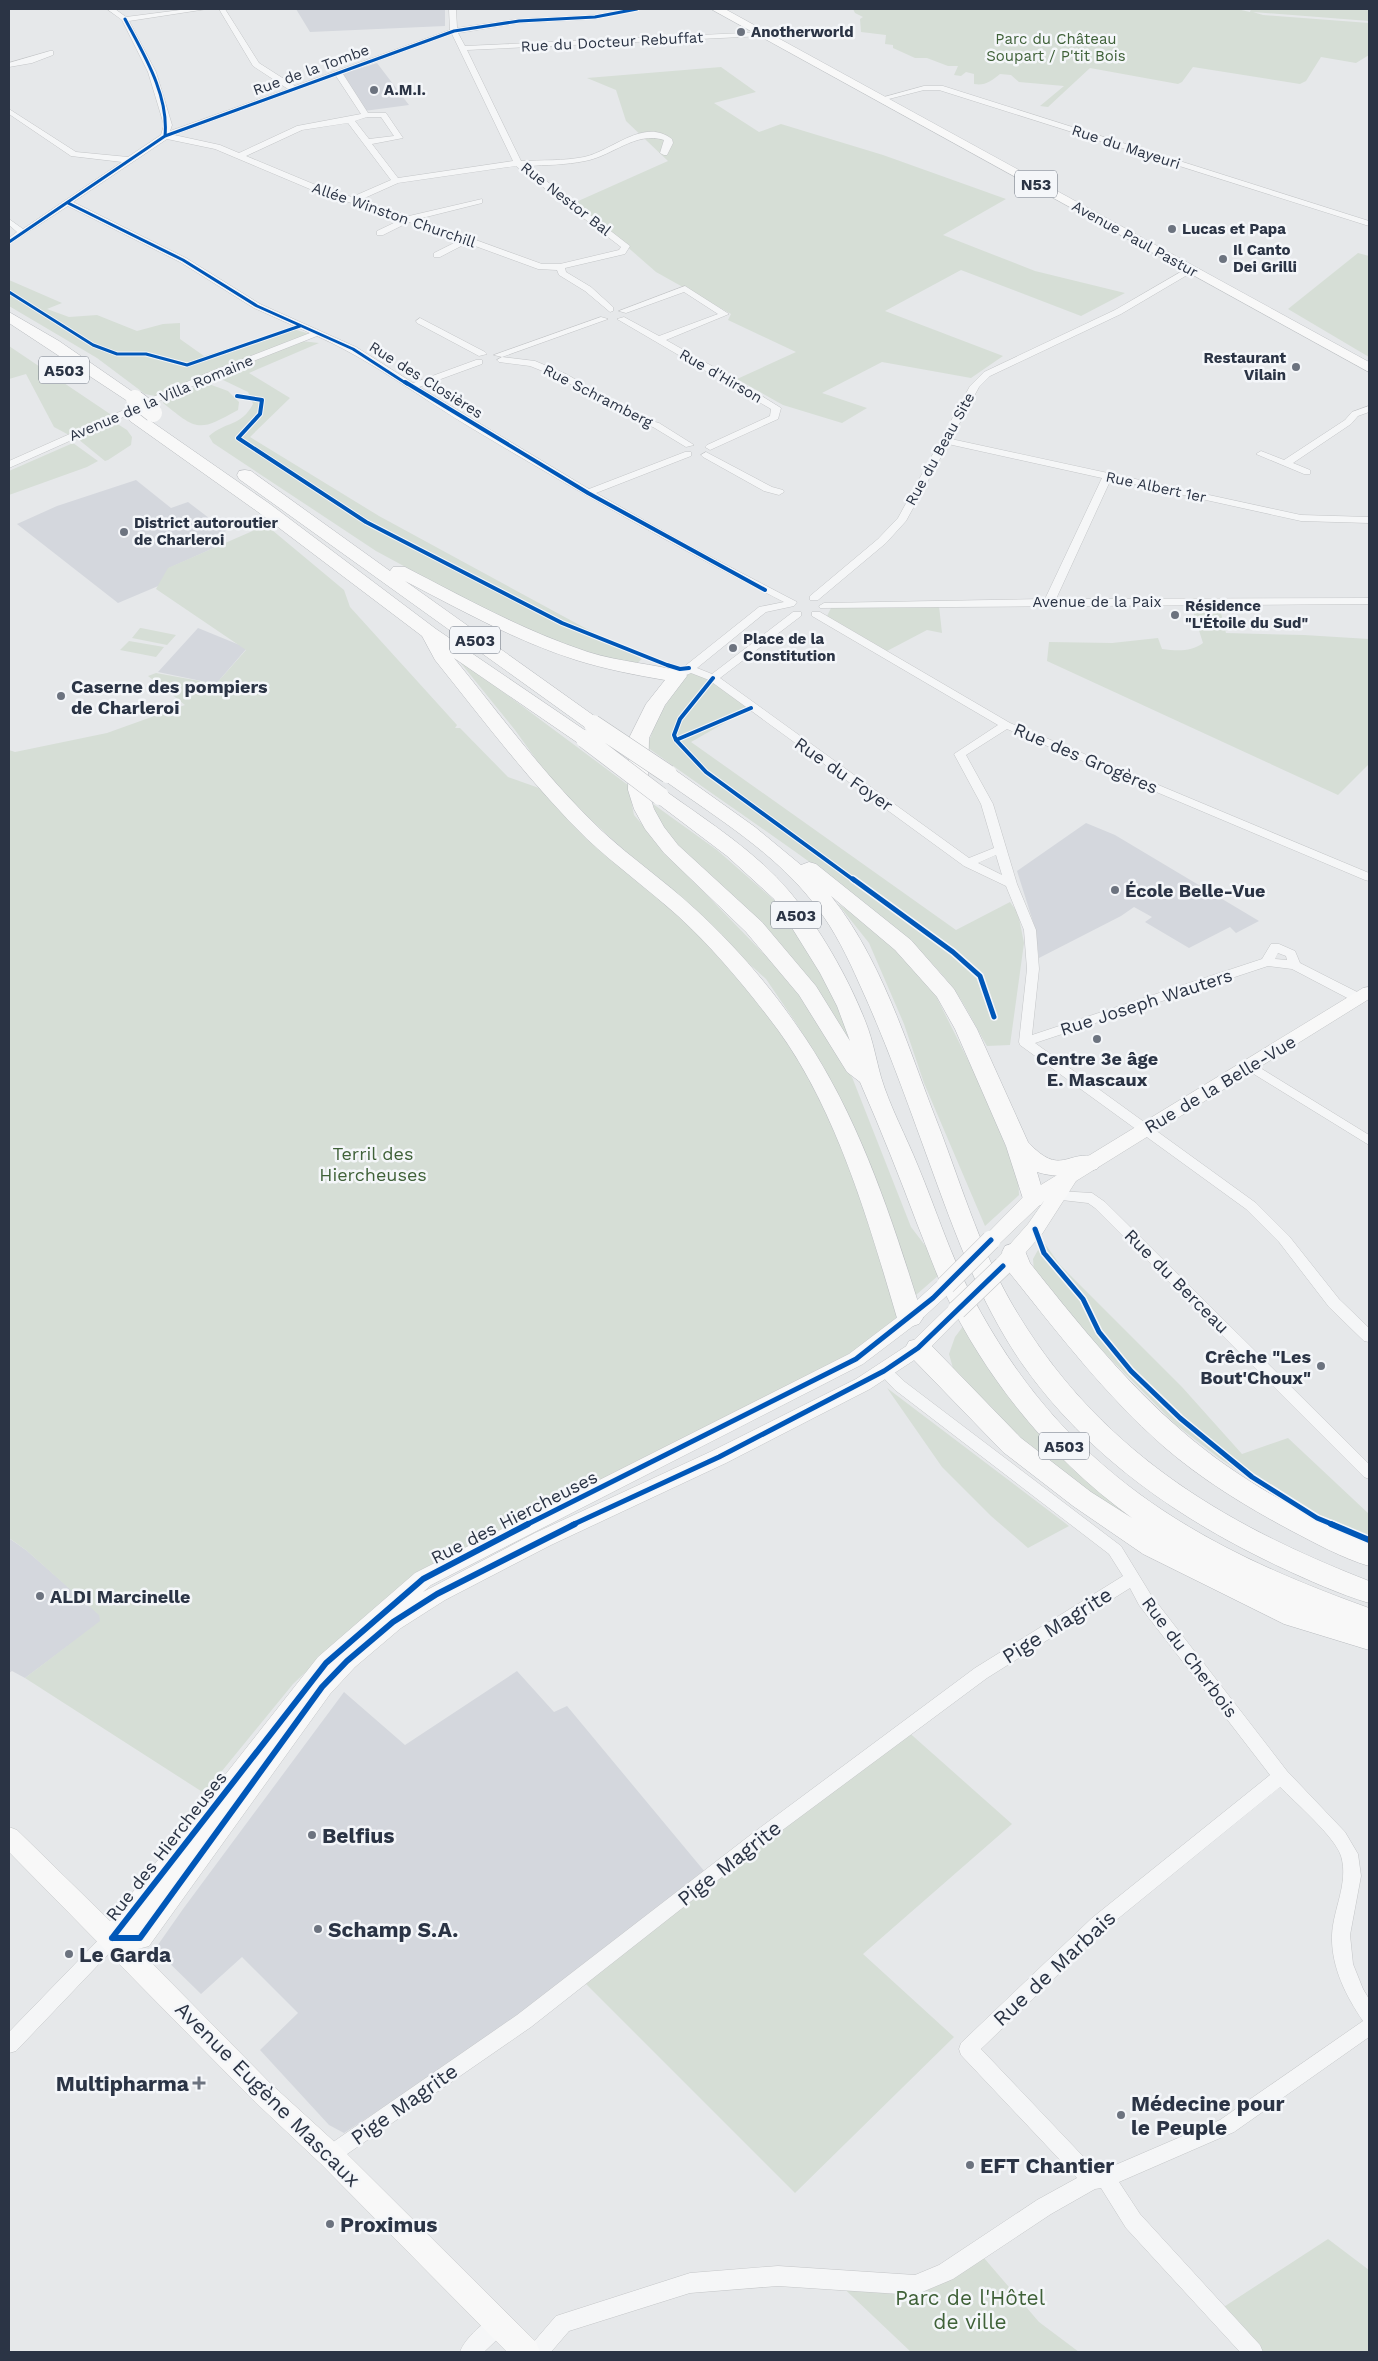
<svg xmlns="http://www.w3.org/2000/svg" width="1378" height="2361" viewBox="0 0 1378 2361" font-family="'Work Sans',sans-serif">
	<style>
		.built { fill: #d4d7dd }
		.green { fill: #d6ded6 }
		.lines { fill: none; stroke-linecap: round; stroke-linejoin: round }
		.street-casing { stroke: #c4c6c8; stroke-width: 1 }
		.secondary-casing { stroke: #c4c6c8; stroke-width: 1 }
		.primary-casing { stroke: #c2c5c8; stroke-width: 1 }
		.highway-casing { stroke: #b8bbbf; stroke-width: 1 }
		.street { fill: #f5f6f7; fill-rule: evenodd }
		.secondary { fill: #f8f8f8; fill-rule: evenodd }
		.primary { fill: #f8f8f8; fill-rule: evenodd }
		.highway { fill: #f8f8f8; fill-rule: evenodd }
		.secondary-bridge-casing { stroke: #c4c6c8; stroke-width: 20; stroke-linecap: butt }
		.highway-bridge-casing { stroke: #b8bbbf; stroke-width: 19; stroke-linecap: butt }
		.secondary-bridge { stroke: #f8f8f8; stroke-width: 19 }
		.highway-bridge { stroke: #f8f8f8; stroke-width: 18 }
		.cycleway-far3-casing { stroke: #f4f6f9; stroke-width: 5 }
		.cycleway-far2-casing { stroke: #f4f6f9; stroke-width: 6 }
		.cycleway-far1-casing { stroke: #f4f6f9; stroke-width: 8 }
		.cycleway-casing { stroke: #f4f6f9; stroke-width: 9 }
		.cycleway-far3 { stroke: #0057b8; stroke-width: 3 }
		.cycleway-far2 { stroke: #0057b8; stroke-width: 4 }
		.cycleway-far1 { stroke: #0057b8; stroke-width: 5 }
		.cycleway { stroke: #0057b8; stroke-width: 6 }
		.poi-dot { fill: #6c737f; stroke: #f4f6f9; stroke-width: 2 }
		.labels { text-anchor: middle; dominant-baseline: central; stroke-width: 5; stroke-linejoin: round; paint-order: stroke }
		.far-poi-label { font-size: 15px; font-weight: bold; fill: #2b3445; stroke: #f4f6f9; text-anchor: start }
		.far-park-label { font-size: 15px; fill: #3f6138; stroke: #f4f6f9 }
		.far-street-label { font-size: 15px; fill: #2b3445; stroke: #f4f6f9 }
		.shield { fill: #f4f6f9; stroke: #676e7b; stroke-width: 1 }
		.shield-label { font-size: 16px; font-weight: bold; fill: #2b3445 }
		.poi-label { font-size: 18px; font-weight: bold; fill: #2b3445; stroke: #f4f6f9; text-anchor: start }
		.street-label { font-size: 18px; fill: #2b3445; stroke: #f4f6f9 }
		.park-label { font-size: 18px; fill: #3f6138; stroke: #f4f6f9 }
		.near-street-label { font-size: 21px; fill: #2b3445; stroke: #f4f6f9 }
		.near-poi-label { font-size: 21px; font-weight: bold; fill: #2b3445; stroke: #f4f6f9; text-anchor: start }
		.near-park-label { font-size: 21px; fill: #3f6138; stroke: #f4f6f9 }
	</style>
	<rect width="100%" height="100%" fill="#e6e8ea"/>
	<path class="built" d="M296,9h149v17l-135,6z
		M377,63l32,42 -45,6 -22,-37z
		M136,480l35,28 17,-6 38,29 -11,4 10,8 -56,25 -6,16 -45,19 -101,-79 40,-18z
		M198,628l49,20 -31,36 -58,-12z
		M1086,823l29,12 144,86 -23,12 -6,-6 -41,21 -44,-26 7,-5 -18,-10 -13,9 -82,42 -4,-30 -18,-57z
		M10,1539l16,11 74,65v7l-75,56 -13,-7 -3,2z
		M517,1671l37,41 13,-6 143,172 -219,159 -147,96 -15,-8 -69,-75 38,-37 -56,-56 -41,37 -46,-45 28,-40 161,-217 61,53z"/>
	<path class="green" d="M853,9h384l13,3 1,-3h118v12l-116,-9 10,3 106,8v32l-13,8 -35,-6 -15,24 -6,3 -107,-17 -11,15 -4,2 -88,-16 -42,39 -8,-1 24,-20 -45,-4 -8,-7 -11,-1c-9,7 -15,12 -26,10v-10l-8,-2 -5,4 -7,-1 4,-9h-10l-21,-8h-12l-22,-10v-3l-8,-1 1,-9 -25,-3 -1,-13 3,-2 -8,-4z
		M721,67l35,25 -42,11 45,29 22,-8 102,31 123,44 -63,36 92,36 90,22 -44,23 -120,-46 -76,41 118,45 -32,22 -89,-16 -60,31 45,15 -25,15 -59,-18 -46,-26 59,-27 -68,-32 3,-6 -75,-42 -80,-70 92,-41 -42,-40 -10,-31 -29,-12z
		M1358,253l11,3v101l-81,-48z
		M9,280l53,23 -15,6 22,8 28,-2 40,16 26,-7 17,-1v16l24,17 86,-28 20,6 -155,62 -10,-2 -48,-36 -88,-52z
		M301,341l18,2 -70,30 41,25 -40,39 129,79 263,143 -7,6 -54,-11 -120,-57 -85,-46 -163,-108 -4,-7c17,-15 32,-9 44,-32l-5,-12 -25,-12 -2,-5 3,-4z
		M9,346l104,70 -44,19 -15,-8 -28,-53 -17,5z
		M206,383l22,8 11,11 -1,8c-40,22 -40,21 -75,-7l2,-4z
		M116,423l11,7 5,7 -1,8 -23,15 -3,1 -27,-22z
		M73,443l25,18 -11,6 -78,28v-24z
		M266,525l78,65 6,17 107,118 -2,3h5l48,49 45,16 133,119 132,164 92,242 -42,33 -445,228 -94,71 -36,34 -89,109 -179,-115 75,-57 -1,-6 -73,-65 -17,-12v-788l6,2 92,-19 78,-28 -37,-29 8,-3 60,11 30,-34 -90,-61 12,-21z
		M1191,605h28l7,28 78,2 65,4v125l-31,31 -291,-134 2,-19 63,1 46,-5 4,11c15,2 29,3 41,-6z
		M939,606l3,27 -15,-3 -40,21 -60,-35 4,-8z
		M140,628h1l35,7 -9,10 -35,-7z
		M129,641l35,6 -8,10 -36,-7z
		M455,656l173,129 6,30 36,42 130,134 52,86 59,150 16,21 13,26 -24,21 -8,-3 -62,-176 -22,-48 -28,-45 -30,-44 -208,-189 -43,-60z
		M689,668l24,10 38,30 -60,34 265,188 54,-28 8,11 6,30 -14,102 -23,1c-12,-20 -22,-43 -37,-62 -35,-43 -77,-75 -121,-108 -60,-44 -122,-85 -182,-129l10,-28z
		M653,804l64,46 58,51 24,31 24,40 28,66 -5,2 -163,-186 -24,-31z
		M838,904l33,21 61,63 48,96 38,92 1,19 -34,31 -61,-143 -20,-59 -35,-81z
		M1043,1241l17,24 122,122 60,67 46,-16 81,76v26l-68,-29 -82,-53 -44,-34 -101,-102 -40,-51 -1,-12z
		M964,1325c29,47 57,93 97,132 22,21 47,40 71,58l-7,9 -84,-66 -86,-83 -6,-21 6,-17z
		M887,1388l182,138 -41,22 -37,-32 -49,-49z
		M905,1729l107,95 -149,130 91,83 -159,156 -214,-214z
		M1328,2239l41,31v82h-116l-37,-40z
		M978,2251l61,71 40,30h-168l-76,-72 80,5z"/>
	<g class="lines">
		<g class="street-casing">
			<path id="street" d="M107,9h8l11,8 62,-8h19l-78,12 27,51 16,53 -2,6 118,-42 -35,-23 -34,-57h6l34,54 36,23 155,-56 -1,-21h7l1,19 62,-9 76,-4 32,-6h14l-46,10 -76,4 -61,10 7,13 301,-14 1,2 -4,2 -296,14 54,111c21,-1 42,0 63,-4 28,-6 60,-40 88,-18l1,4 -6,12h-3l-4,-2 4,-13c-29,-9 -51,16 -79,21 -19,4 -39,4 -58,5l103,80 -5,8 -60,14 1,4 25,15 22,20v4l-3,1 -25,-21 -26,-16 -2,-5 -19,-1 -71,-26 -27,14h-6v-4l26,-13 -51,-18 -26,13h-6v-4l25,-12 -85,-27 -102,-43 -48,-10 -94,63 113,56 74,46 96,43 57,36 63,-23h6v4l-63,23 170,102 96,-37h6v4l-95,37 90,51 111,58 -3,4 -28,6 -69,56 15,6 81,-62h8v4l-81,62 249,180 25,-10 -13,-44 -27,-50 44,-29 -186,-109v-4h8l190,111 359,150v8l-4,-1 -358,-151 -41,26 27,49 24,80 19,46 3,39 -7,66 230,-76 9,-15h8l16,7 5,12 63,32 1,3 -1,3h-10l-61,-32 -24,-3 -233,77 221,160 33,33 50,63 30,29v14l-5,-1 -35,-34 -50,-65 -33,-33 -226,-164 -1,-3 8,-73 -3,-39 -18,-44 -42,-20 -255,-186 -18,-7 -7,3 -4,-1 -1,-2 6,-7 74,-59 25,-5c-106,-54 -209,-112 -311,-173 -52,-31 -100,-68 -156,-93l-104,41 -204,91v-7l198,-88 103,-40 -56,-25 -74,-46 -112,-56 -59,38v-6l8,-6 -8,-7v-6l14,10 99,-67 -51,-6 -62,-42v-5l67,43 52,5 33,-22 3,-10 -16,-53 -26,-52zM452,34l61,127 -115,17 -26,-34 31,-6 -17,-25h-18l-25,-39zM336,76l25,38 -64,12 -58,27 -19,-8 -46,-10zM367,117h14l13,19 -25,3 -14,-18zM348,123l43,57 -39,17 -29,-9 -77,-32 56,-26zM516,166l105,81 -2,3 -59,14h-18l-124,-45 64,-16v-4l-73,17 -49,-16 38,-17zM996,855l6,20 -24,-12zM1278,953l8,3 1,4 -12,-1z
				M50,51h3v4l-21,8 -23,4v-4z
				M924,86h19l426,135v5l-430,-136h-15l-43,11 -4,-2z
				M1191,266l3,1v4l-73,43 -131,62 -11,11 -28,52 350,76 68,2v6l-68,-2 -190,-42 -55,120 313,-1v6l-549,4 -1,-2 5,-3 221,-4 57,-121 -154,-34 -42,77 -20,22 -68,57h-8v-4l68,-57 20,-21 72,-132 14,-14 131,-62z
				M685,286l44,28 -63,26 67,38 48,30 -3,11 -68,31 -5,-3 2,-2 63,-29 1,-7 -154,-90 7,-2 35,19 59,-22 -34,-22 -58,21 -7,-2z
				M601,317l7,2 -106,38 -8,-2z
				M420,318l65,34 2,2 -8,2 -62,-33 -1,-2z
				M502,357l33,4 31,13 78,45 15,4 35,22 -8,2 -33,-20 -15,-4 -78,-45 -30,-12 -31,-4 -2,-2z
				M1369,406v6l-11,4 -7,8 -58,39 17,7v4h-6l-48,-20 5,-3 23,9 61,-40 7,-8z
				M706,452l66,35 11,3 1,2 -5,3 -15,-4 -61,-34 -2,-2z
				M1249,1061l120,74v10l-125,-77 -2,-3z
				M1058,1191l34,2 13,9 264,262v15l-5,-2 -269,-269 -7,-5 -35,-4 -2,-3 2,-3z
				M884,1366l5,1 16,15 216,164 30,49 136,176 58,61 13,22 3,22 -11,59 3,29 10,25 6,10v38l-135,95 -115,50 21,32 120,131 3,7h-23l-114,-124 -25,-40 -6,1 -44,25 -98,65 -38,16 -137,-9 -88,7 -121,38 -18,21h-23l3,-7 25,-29 134,-43 88,-7 137,9 24,-10 98,-65 40,-22 -116,-123 -2,-6 2,-6 131,-125 178,-143 -131,-170 -9,-17 -143,90 -222,165 -234,184 -194,134 -7,3 -7,-3 -3,-6 3,-6 194,-134 236,-182 222,-165 148,-92 -14,-22 -214,-164 -18,-19 2,-4zM1280,1787c15,15 55,50 61,69 8,27 -8,53 -9,79 -1,32 14,61 31,86l-143,99 -114,49 -10,1 -115,-121 123,-119z
				M112,1930l6,2 3,6 -3,6 -102,107 -7,2v-21l97,-100z
				M499,2314l7,3 3,7 -3,7 -22,21h-24c5,-14 25,-32 39,-38z"/>
		</g>
		<g class="secondary-casing">
			<path id="secondary" d="M1369,987v12l-293,182 -34,53 -32,36 -7,2 -7,-2 -3,-5 3,-5 32,-36 16,-23 -46,44 -7,2 -7,-2 -3,-5 45,-46 337,-206z
				M946,1278l7,2 3,5 -3,5 -36,33 -54,41 -432,221 -8,7 112,-59 177,-82 144,-72 55,-36 39,-38 7,-2 7,2 3,5 -42,43 -55,36 -144,74 -175,82 -106,55 -44,28 -46,39 -25,27 -181,252 -11,3 132,134 69,63 197,196 4,10h-33l-186,-188 -69,-65 -243,-247v-25l8,3 93,91 208,-264 97,-84 434,-219 54,-41 36,-33z"/>
		</g>
		<g class="primary-casing">
			<path id="primary" d="M711,9h14l644,353v10z"/>
		</g>
		<g class="highway-casing">
			<path id="highway" d="M9,312l50,29 84,58 -2,3h-12l-120,-79z
				M136,413l6,2 128,89 166,125 156,106 3,4 -3,4 -7,2 -7,-2 -124,-85c48,59 93,121 148,173 29,27 63,50 92,77 37,34 72,73 101,115 63,88 96,193 128,295l-4,6 -9,3 -9,-3 -4,-6c-28,-95 -60,-207 -119,-288 -30,-40 -63,-80 -100,-114 -30,-27 -62,-50 -91,-77 -56,-55 -103,-118 -152,-179l-13,-24 -164,-124 -128,-91 -2,-3 2,-3z
				M245,470l6,1 139,100 3,-4h12c60,31 119,64 183,85 32,10 65,12 97,20l2,4 -22,29 -16,33 -1,52 6,19 10,18 14,18 84,77 54,64 34,55 -13,-35 -17,-33 -46,-74 -47,-43 -74,-56 -3,-4 3,-4 7,-2 7,2c42,30 89,60 122,99 31,37 60,88 77,132 7,18 10,36 15,54 9,30 25,59 37,89 18,43 32,89 54,130 90,172 220,249 397,312v42l-85,-26 -141,-70 -70,-48 -70,-54 -94,-97 -4,-7 4,-7 9,-2 9,2 94,97 70,54 41,26c-80,-58 -144,-136 -187,-225 -10,-22 -18,-45 -27,-67 -18,-48 -37,-96 -58,-144l-13,-10 -48,-77 -53,-63 -82,-79 -19,-24 -11,-20 -6,-19 1,-52 17,-34 19,-24c-30,-5 -60,-11 -89,-20 -60,-19 -115,-50 -171,-79l195,139 3,4 -3,4 -7,2 -7,-2 -347,-249 -2,-4 2,-4z
				M668,768l7,2 80,57 46,38 8,-3 7,2 95,76 43,49 23,40 51,113c33,36 39,7 69,15l4,6 -4,6c-21,6 -38,10 -60,3l8,27 -4,6 -8,2 -8,-2 -19,-59 -51,-117 -18,-32 -42,-47 -64,-54c50,63 75,145 103,218 25,63 44,131 78,190 83,143 207,219 357,277v22c-30,-9 -61,-23 -89,-36 -100,-47 -193,-111 -257,-202 -46,-66 -72,-143 -99,-217 -20,-55 -40,-111 -65,-165 -11,-25 -24,-52 -41,-74 -40,-55 -103,-92 -157,-131l-3,-4 3,-4z
				M1014,1243l9,3 7,17c47,59 95,119 152,168 55,48 120,83 187,112v23c-27,-8 -54,-23 -79,-36 -45,-24 -89,-51 -127,-84 -58,-51 -106,-114 -154,-174l-7,-20 3,-6z"/>
		</g>
		<use href="#street" class="street"/>
		<use href="#secondary" class="secondary"/>
		<use href="#primary" class="primary"/>
		<use href="#highway" class="highway"/>
		<g class="secondary-bridge-casing">
			<path id="secondary-bridge" d="M946,1285l45,-45
				M957,1310l46,-44"/>
		</g>
		<g class="highway-bridge-casing">
			<path id="highway-bridge" d="M135,399l18,14
				M593,724l75,50
				M585,739l75,57"/>
		</g>
		<use href="#secondary-bridge" class="secondary-bridge"/>
		<use href="#highway-bridge" class="highway-bridge"/>
		<g class="cycleway-far3-casing">
			<path id="cycleway-far3" d="M125,19c19,36 44,76 40,117
				M68,203l115,57 74,46 96,43 54,35
				M9,242l156,-106 289,-105 65,-10 76,-4 42,-8
				M9,292l84,53 24,9h29l41,11 113,-39"/>
		</g>
		<g class="cycleway-far2-casing">
			<path id="cycleway-far2" d="M405,382l183,111 177,97
				M237,396l25,4 -2,14 -22,24 128,84 196,101 105,42 13,4 9,-1
				M713,678l-33,41 -6,16 2,5 75,-32
				M676,740l30,32 149,109"/>
		</g>
		<g class="cycleway-far1-casing">
			<path id="cycleway-far1" d="M853,879l100,73 27,24 14,41
				M1035,1229l9,24 39,46 16,33 32,39 49,47 72,59 65,41 17,7
				M526,1525l330,-166 77,-61 58,-58
				M572,1525l147,-68 165,-86 34,-23 85,-82"/>
		</g>
		<g class="cycleway-casing">
			<path id="cycleway" d="M1331,1524l38,16
				M112,1938h28l182,-251 25,-26 46,-39 44,-28 138,-70
				M112,1938l214,-275 97,-84 105,-55"/>
		</g>
		<use href="#cycleway-far3" class="cycleway-far3"/>
		<use href="#cycleway-far2" class="cycleway-far2"/>
		<use href="#cycleway-far1" class="cycleway-far1"/>
		<use href="#cycleway" class="cycleway"/>
	</g>
	<g class="poi-dot">
		<circle cx="741" cy="32" r="5"/>
		<circle cx="374" cy="90" r="5"/>
		<circle cx="1172" cy="229" r="5"/>
		<circle cx="1223" cy="259" r="5"/>
		<circle cx="1296" cy="367" r="5"/>
		<circle cx="124" cy="532" r="5"/>
		<circle cx="1175" cy="615" r="5"/>
		<circle cx="733" cy="648" r="5"/>
		<circle cx="61" cy="696" r="5"/>
		<circle cx="1115" cy="890" r="5"/>
		<circle cx="1097" cy="1039" r="5"/>
		<circle cx="1321" cy="1366" r="5"/>
		<circle cx="40" cy="1596" r="5"/>
		<circle cx="312" cy="1835" r="5"/>
		<circle cx="318" cy="1929" r="5"/>
		<circle cx="69" cy="1954" r="5"/>
		<path d="M196.5 2075.5h5v5h5v5h-5v5h-5v-5h-5v-5h5z"/>
		<circle cx="1121" cy="2115" r="5"/>
		<circle cx="970" cy="2165" r="5"/>
		<circle cx="330" cy="2224" r="5"/>
	</g>
	<g class="labels">
		<g class="far-poi-label">
			<text x="751" y="32">Anotherworld</text>
			<text x="384" y="90">A.M.I.</text>
			<text x="1182" y="229">Lucas et Papa</text>
			<text x="1233" y="250">Il Canto<tspan x="1233" dy="17">Dei Grilli</tspan></text>
			<text x="1286" y="358" text-anchor="end">Restaurant<tspan x="1286" dy="17">Vilain</tspan></text>
			<text x="134" y="523">District autoroutier<tspan x="134" dy="17">de Charleroi</tspan></text>
			<text x="1185" y="606">Résidence<tspan x="1185" dy="17">"L'Étoile du Sud"</tspan></text>
			<text x="743" y="639">Place de la<tspan x="743" dy="17">Constitution</tspan></text>
		</g>
		<g class="far-park-label">
			<text x="1056" y="39">Parc du Château<tspan x="1056" dy="17">Soupart / P'tit Bois</tspan></text>
		</g>
		<g class="far-street-label">
			<text transform="translate(612 42) rotate(-3)">Rue du Docteur Rebuffat</text>
			<text transform="translate(311 70) rotate(-20)">Rue de la Tombe</text>
			<text transform="translate(1126 147) rotate(18)">Rue du Mayeuri</text>
			<text transform="translate(566 199) rotate(38)">Rue Nestor Bal</text>
			<text transform="translate(394 215) rotate(19)">Allée Winston Churchill</text>
			<text transform="translate(1135 239) rotate(29)">Avenue Paul Pastur</text>
			<text transform="translate(721 376) rotate(30)">Rue d'Hirson</text>
			<text transform="translate(426 380) rotate(32)">Rue des Closières</text>
			<text transform="translate(598 396) rotate(27)">Rue Schramberg</text>
			<text transform="translate(161 398) rotate(-23)">Avenue de la Villa Romaine</text>
			<text transform="translate(940 449) rotate(-61)">Rue du Beau Site</text>
			<text transform="translate(1156 487) rotate(12)">Rue Albert 1er</text>
			<text x="1097" y="602">Avenue de la Paix</text>
		</g>
		<g class="shield">
			<rect x="1015" y="170.5" width="42" height="27" rx="4"/>
			<rect x="39" y="356.5" width="50" height="27" rx="4"/>
			<rect x="450" y="626.5" width="50" height="27" rx="4"/>
			<rect x="771" y="901.5" width="50" height="27" rx="4"/>
			<rect x="1039" y="1432.5" width="50" height="27" rx="4"/>
		</g>
		<g class="shield-label">
			<text x="1036" y="184">N53</text>
			<text x="64" y="370">A503</text>
			<text x="475" y="640">A503</text>
			<text x="796" y="915">A503</text>
			<text x="1064" y="1446">A503</text>
		</g>
		<g class="poi-label">
			<text x="71" y="686">Caserne des pompiers<tspan x="71" dy="21">de Charleroi</tspan></text>
			<text x="1125" y="890">École Belle-Vue</text>
			<text x="1097" y="1058" text-anchor="middle">Centre 3e âge<tspan x="1097" dy="21">E. Mascaux</tspan></text>
			<text x="1311" y="1356" text-anchor="end">Crêche "Les<tspan x="1311" dy="21">Bout'Choux"</tspan></text>
			<text x="50" y="1596">ALDI Marcinelle</text>
		</g>
		<g class="street-label">
			<text transform="translate(1086 758) rotate(23)">Rue des Grogères</text>
			<text transform="translate(844 774) rotate(35)">Rue du Foyer</text>
			<text transform="translate(1146 1002) rotate(-18)">Rue Joseph Wauters</text>
			<text transform="translate(1220 1084) rotate(-31)">Rue de la Belle-Vue</text>
			<text transform="translate(1177 1281) rotate(45)">Rue du Berceau</text>
			<text transform="translate(514 1517) rotate(-27)">Rue des Hiercheuses</text>
			<text transform="translate(1190 1657) rotate(53)">Rue du Cherbois</text>
			<text transform="translate(166 1846) rotate(-52)">Rue des Hiercheuses</text>
		</g>
		<g class="park-label">
			<text x="373" y="1153">Terril des<tspan x="373" dy="21">Hiercheuses</tspan></text>
		</g>
		<g class="near-street-label">
			<text transform="translate(1057 1625) rotate(-32)">Pige Magrite</text>
			<text transform="translate(729 1863) rotate(-38)">Pige Magrite</text>
			<text transform="translate(1054 1968) rotate(-43)">Rue de Marbais</text>
			<text transform="translate(268 2094) rotate(45)">Avenue Eugène Mascaux</text>
			<text transform="translate(404 2104) rotate(-35)">Pige Magrite</text>
		</g>
		<g class="near-poi-label">
			<text x="322" y="1835">Belfius</text>
			<text x="328" y="1929">Schamp S.A.</text>
			<text x="79" y="1954">Le Garda</text>
			<text x="189" y="2083" text-anchor="end">Multipharma</text>
			<text x="1131" y="2103">Médecine pour<tspan x="1131" dy="24">le Peuple</tspan></text>
			<text x="980" y="2165">EFT Chantier</text>
			<text x="340" y="2224">Proximus</text>
		</g>
		<g class="near-park-label">
			<text x="970" y="2297">Parc de l'Hôtel<tspan x="970" dy="24">de ville</tspan></text>
		</g>
	</g>
	<rect width="1378" height="2361" fill="none" stroke="#2b3445" stroke-width="20"/>
</svg>
